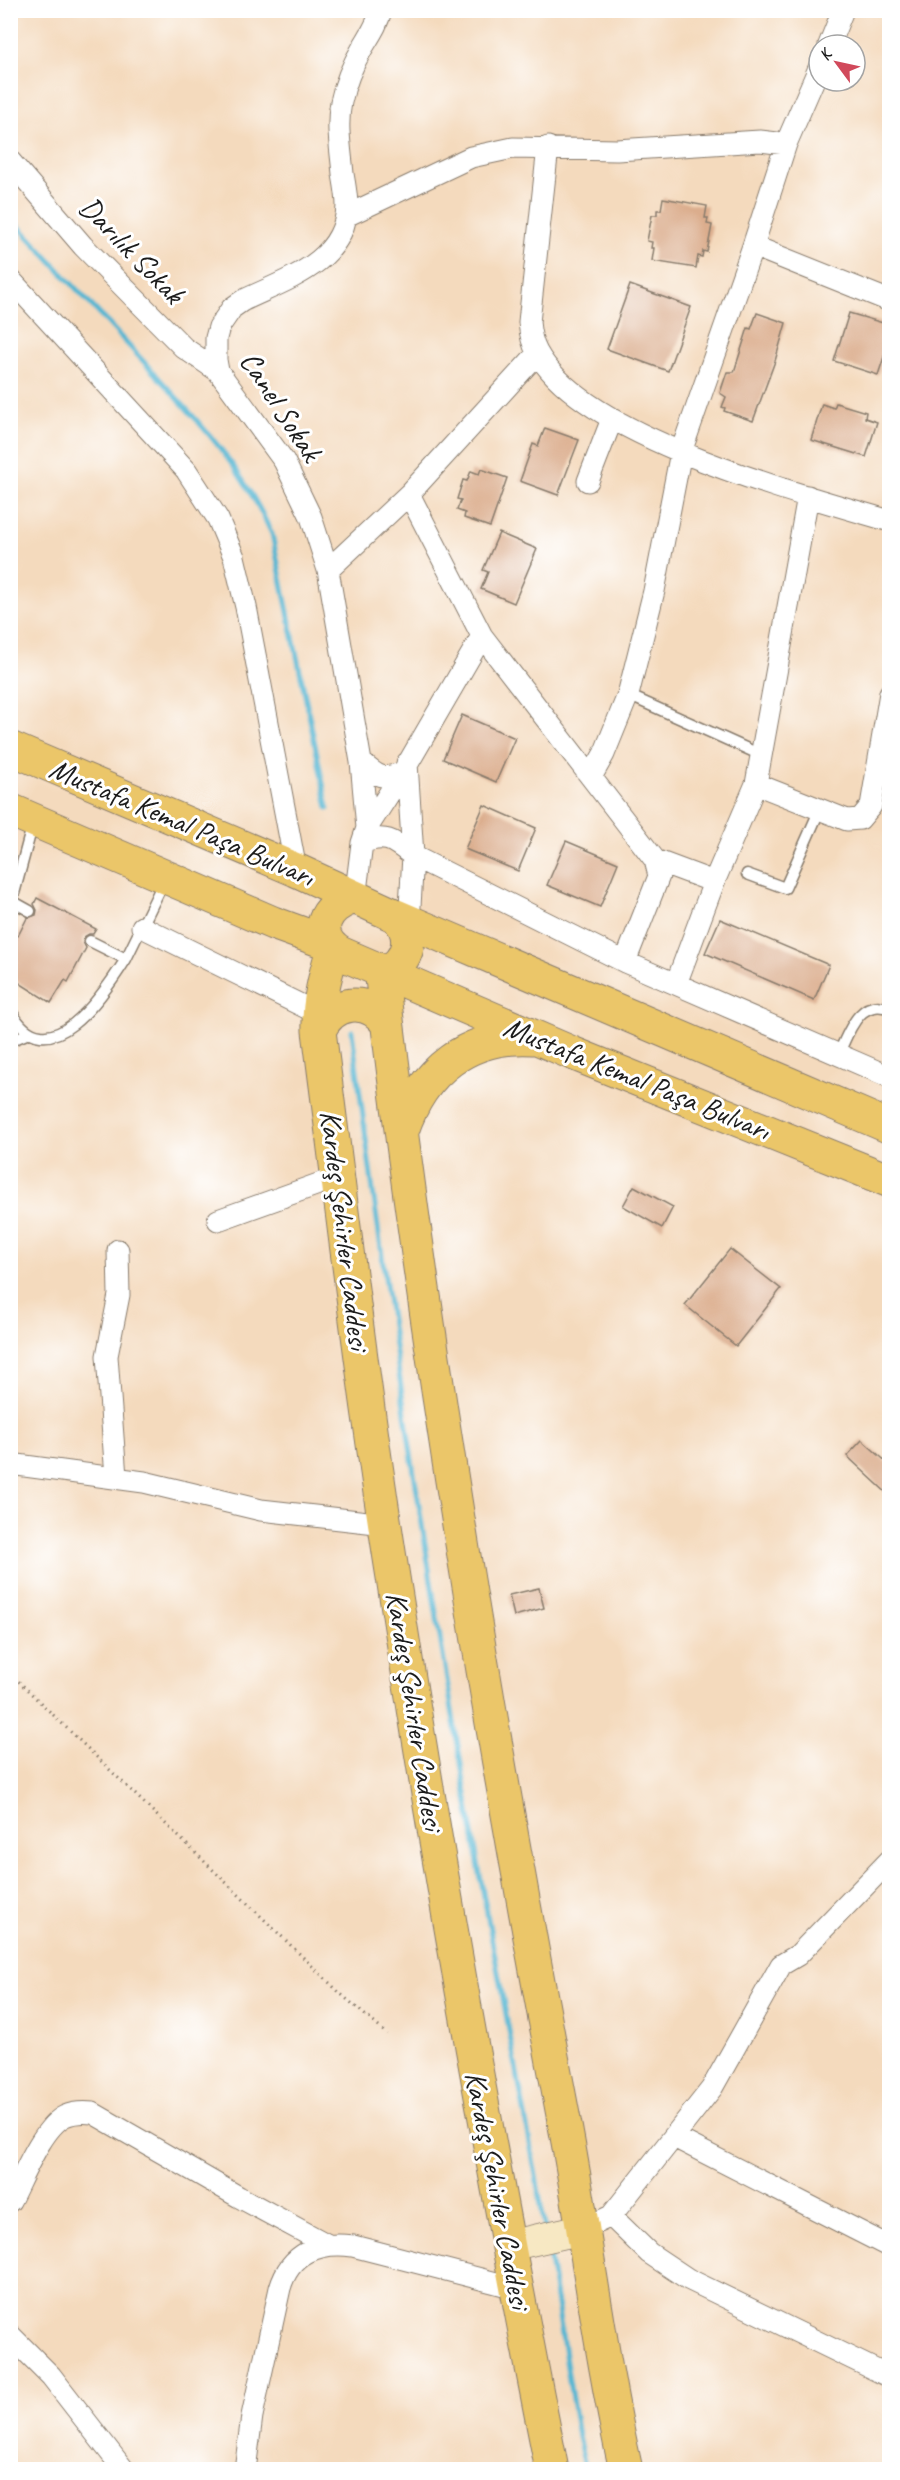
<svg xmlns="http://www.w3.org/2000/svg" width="900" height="2480" viewBox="0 0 900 2480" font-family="Caveat,sans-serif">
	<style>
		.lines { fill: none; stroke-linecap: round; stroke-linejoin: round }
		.stream { stroke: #53b6d2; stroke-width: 5 }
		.building { fill: #dbad8d }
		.lane-casing { stroke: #887b6c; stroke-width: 13 }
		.street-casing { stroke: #887b6c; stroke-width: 23 }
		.secondary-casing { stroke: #887b6c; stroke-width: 32 }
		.primary-casing { stroke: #887b6c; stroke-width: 35 }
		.path { stroke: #887b6c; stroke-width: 3; stroke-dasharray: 1.5 4.5; stroke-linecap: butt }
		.lane { stroke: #fff; stroke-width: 10 }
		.street { stroke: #fff; stroke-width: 21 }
		.secondary { stroke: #f7e8c3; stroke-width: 30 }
		.primary { stroke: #ebc669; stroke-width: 33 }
		.labels { text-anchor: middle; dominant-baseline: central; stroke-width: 6; stroke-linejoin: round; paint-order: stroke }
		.street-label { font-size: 30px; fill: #1c1c1c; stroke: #fff }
	</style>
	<rect width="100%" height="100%" fill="#fff"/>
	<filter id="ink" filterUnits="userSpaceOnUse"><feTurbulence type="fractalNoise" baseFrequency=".0167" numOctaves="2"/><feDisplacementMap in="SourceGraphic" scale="12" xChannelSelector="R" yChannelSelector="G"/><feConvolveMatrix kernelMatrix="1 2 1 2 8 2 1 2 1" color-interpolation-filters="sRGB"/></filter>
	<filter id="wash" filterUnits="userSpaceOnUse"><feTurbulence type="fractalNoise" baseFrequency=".008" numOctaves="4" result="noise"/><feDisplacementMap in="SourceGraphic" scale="24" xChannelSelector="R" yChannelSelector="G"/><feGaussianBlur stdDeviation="1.35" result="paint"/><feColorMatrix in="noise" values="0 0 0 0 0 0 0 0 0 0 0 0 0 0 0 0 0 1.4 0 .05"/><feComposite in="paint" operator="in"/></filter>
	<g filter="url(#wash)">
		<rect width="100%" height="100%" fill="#f4dabd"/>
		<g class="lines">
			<path class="stream" d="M10,217c45,48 89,97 134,145 53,58 95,99 128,172l56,274
				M352,1031c35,278 78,556 126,832 21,122 47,243 67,366
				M548,2247l30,190 8,33"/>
		</g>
		<g id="blocks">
			<path class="building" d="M663,198l44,8 -2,12h3l-1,6 5,1 -5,27 -4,-1 -1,6 -4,-1 -2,12 -44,-7 2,-13h-3l1,-6 -5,-1 5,-26h5v-5h4z
				M630,285l61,22 -23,64 -61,-22z
				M757,313l29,10 -11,38 -22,60 -29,-10 1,-3 -3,-1 4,-10 -6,-4 7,-21h7l14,-44 3,1z
				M849,313l41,12v14l-12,36 -44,-14z
				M836,403l30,9 -1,6 12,4 -11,35 -55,-17 11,-36 12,4z
				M545,428l34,12 -21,55 -38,-14 13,-37 5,2z
				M481,469l26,9 -17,49 -26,-9 1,-5 -8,-3 4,-10 -4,-1 6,-19 4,1 4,-10 8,3z
				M499,533l38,16 -23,54 -33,-14 7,-17 -5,-2z
				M462,715l53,23 -19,44 -53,-23z
				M484,805l52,23 -18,43 -53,-22z
				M566,841l52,22 -18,44 -53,-22z
				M37,898l59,31 -3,5h-4l-5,3 -1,5 3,6 -18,34 -3,-2 -14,23 -41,-26v-46l8,5 9,-18 9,-3 1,-5 -3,-6z
				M720,919l109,46 -15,35 -109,-47z
				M634,1186l39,21 -11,21 -39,-22z
				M730,1249l51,40 -45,57 -51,-41z
				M862,1440l28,25v31l-43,-40z
				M539,1588l5,20 -30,8 -5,-21z"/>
		</g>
	</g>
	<g filter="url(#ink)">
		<use href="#blocks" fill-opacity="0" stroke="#887b6c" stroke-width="1.5"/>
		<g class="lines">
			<g class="lane-casing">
				<path id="lane" d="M628,695l133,60
					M747,874l38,14 35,-79
					M30,911l-18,-10 21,-78
					M90,941l36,18 39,-80
					M10,1009c37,71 94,-15 116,-50
					M10,1041l19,-8
					M838,1055c10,-21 21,-59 52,-46"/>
			</g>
			<g class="street-casing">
				<path id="street" d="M829,45l14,-35
					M548,147l-19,175c1,11 3,21 8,30 46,85 262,142 353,169
					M10,161l73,85 101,102 34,23
					M346,216l125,-59 42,-9 104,2 143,-9 26,3
					M753,246l137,55
					M10,279l176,191 32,49 16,38 12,50 50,263
					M588,481l24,-62
					M328,570l81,-76 128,-140
					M482,636l173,224 4,16 -34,86
					M361,762c16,14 21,19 42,10
					M407,763l6,93 -4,67
					M591,777l13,-23 24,-59 26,-104 27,-139 72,-206 33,-102 33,-76
					M756,784l91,36 13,-1 11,-13 19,-113
					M367,828l36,-56 79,-136 -73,-142
					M362,843c24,-10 32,-2 51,13l212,106 265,115
					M655,860l59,22 42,-98 52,-288
					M355,899l7,-56 5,-15 -6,-66 -33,-192 -17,-53 -27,-56 -66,-90 -2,-11v-22l3,-11 13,-19 10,-7c43,-21 103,-38 105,-95 0,-10 -2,-21 -4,-32 -2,-24 -7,-48 -2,-72 4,-20 12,-38 22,-55 7,-12 15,-23 18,-37
					M142,927l177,87
					M676,984l38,-102
					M218,1220l120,-43
					M10,1464l134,18 117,28 124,14
					M116,1477l-9,-121 12,-61 -1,-45
					M674,2137l216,110
					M10,2201c12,-22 32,-74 55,-85 9,-4 18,-4 28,-3l146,84 89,48
					M611,2216l38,37 39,26 202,98
					M583,2229l28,-13 101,-128 69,-123 17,-10 92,-95
					M10,2335l41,41 73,94
					M245,2470l7,-54 28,-128c10,-35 39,-47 73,-42l163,42"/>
			</g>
			<g class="secondary-casing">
				<path id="secondary" d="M508,2246l75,-17"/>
			</g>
			<g class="primary-casing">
				<path id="primary" d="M10,748l286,122 100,46c19,18 14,45 -10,56
					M10,810l263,113 55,20
					M353,898c-29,7 -42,37 -13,55l232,100 318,128
					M396,916l494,211
					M333,949c-8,27 -15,53 -14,82 24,186 46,373 76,559 46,294 99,587 157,880
					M381,970c46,389 112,776 185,1161 21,113 35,227 60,339
					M319,1031c13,-31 49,-35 68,-8
					M402,1131c20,-60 66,-97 131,-93"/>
			</g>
			<path class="path" d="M10,1673l331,321 46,40"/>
			<use href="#lane" class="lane"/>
			<use href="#street" class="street"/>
			<use href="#secondary" class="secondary"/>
			<use href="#primary" class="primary"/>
		</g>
	</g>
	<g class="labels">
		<g class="street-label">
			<text transform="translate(132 250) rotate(46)">Darılık Sokak</text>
			<text transform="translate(281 406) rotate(57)">Canel Sokak</text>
			<text transform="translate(182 822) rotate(23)">Mustafa Kemal Paşa Bulvarı</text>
			<text transform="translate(637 1078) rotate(22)">Mustafa Kemal Paşa Bulvarı</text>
			<text transform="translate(345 1230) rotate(83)">Kardeş Şehirler Caddesi</text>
			<text transform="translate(415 1711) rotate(81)">Kardeş Şehirler Caddesi</text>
			<text transform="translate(498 2190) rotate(79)">Kardeş Şehirler Caddesi</text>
		</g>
	</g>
	<rect width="900" height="2480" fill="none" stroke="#fff" stroke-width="36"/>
	<g transform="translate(837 63) rotate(303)"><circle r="28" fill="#ffffff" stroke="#a4a4a4" stroke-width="1.5"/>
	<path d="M0-4.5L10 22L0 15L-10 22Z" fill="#d1495b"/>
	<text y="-9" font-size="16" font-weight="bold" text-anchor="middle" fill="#1c1c1c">K</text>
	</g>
</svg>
